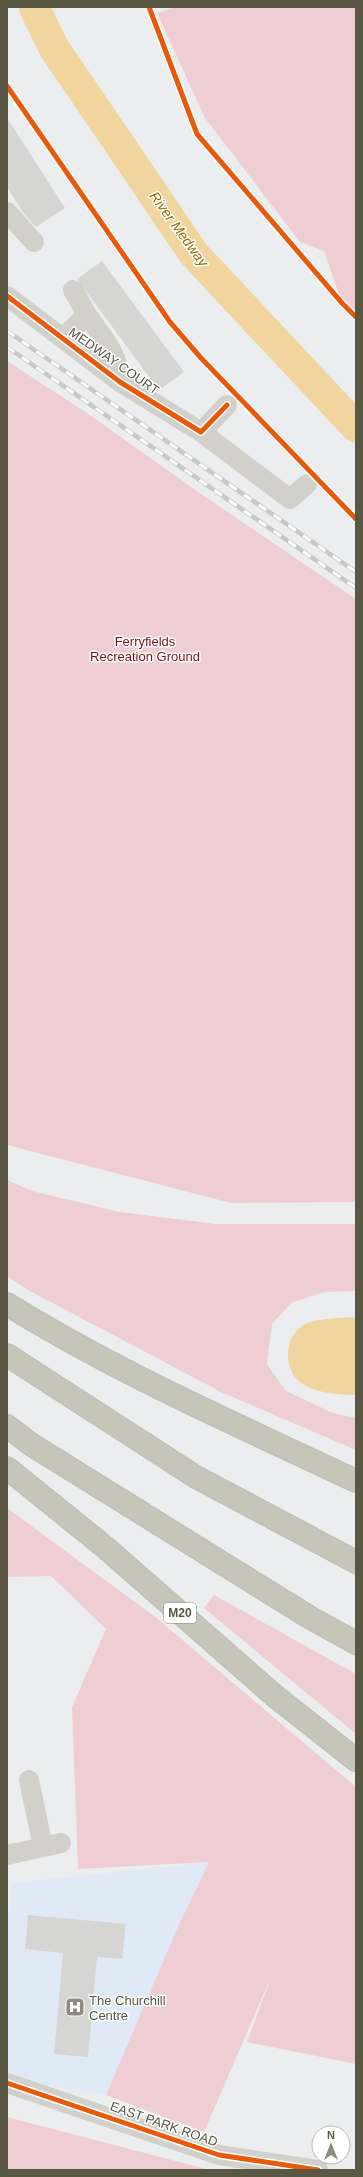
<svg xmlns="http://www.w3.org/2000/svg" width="363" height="2177" viewBox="0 0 363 2177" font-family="Helvetica,sans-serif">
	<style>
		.medical { fill: #e0eaf6 }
		.green { fill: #efced3 }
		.water { fill: #f0d59f }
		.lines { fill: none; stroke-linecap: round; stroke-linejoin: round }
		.river { stroke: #f0d59f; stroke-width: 31 }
		.building { fill: #d5d5d3 }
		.highway-casing { stroke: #bdbdb0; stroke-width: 24 }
		.minor { stroke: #d1d0ca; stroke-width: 20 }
		.highway { stroke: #c5c5ba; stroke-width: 22 }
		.rail-casing { stroke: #c8c8c4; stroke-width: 4.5 }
		.rail { stroke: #fff; stroke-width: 3; stroke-dasharray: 9; stroke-linecap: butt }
		.cycleway-casing { stroke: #fff; stroke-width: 8 }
		.cycleway { stroke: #e8590c; stroke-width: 5 }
		.labels { text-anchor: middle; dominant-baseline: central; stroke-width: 3; stroke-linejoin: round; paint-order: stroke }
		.shield { fill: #fff; stroke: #8c8a7b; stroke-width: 1 }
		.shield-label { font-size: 12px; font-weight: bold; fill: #5a5842 }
		.street-label { font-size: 13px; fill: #5a5842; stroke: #fff }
		.park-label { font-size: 13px; fill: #800f13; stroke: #fff }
		.poi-label { font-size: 13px; fill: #5a5842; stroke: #fff; text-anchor: start }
		.water-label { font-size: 14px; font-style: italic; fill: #9e6b03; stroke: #fff }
	</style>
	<rect width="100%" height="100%" fill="#ecedee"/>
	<path class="medical" d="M209,1862l-103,233 -79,-13 -20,-5v-157l5,-37z"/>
	<path class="green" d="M175,7h181v310l-14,-14 -18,-52 -24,-9 -95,-124 -48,-105z
		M7,361l80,52 117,83 152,103v603l-125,1 -224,-58z
		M7,1180l25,11 88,21 96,12h140v67l-32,1 -33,11 -19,21 -5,40 19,27 47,22 23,5v32l-135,-58 -193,-102 -21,-14z
		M7,1508l147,108 202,171v277l-109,-22 24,-65 -67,155 -98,-37 71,-166 32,-67 -131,7 -6,-162 34,-78 -55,-53 -44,1z
		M214,1595l142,79v60l-152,-126z
		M7,2117l203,53h-203z"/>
	<path class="water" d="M356,1317v78c-30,-1 -69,-3 -68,-43 1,-10 5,-20 14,-26 11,-8 40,-8 54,-9z"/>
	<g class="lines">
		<path class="river" d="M34,7l20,41 140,206 162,173"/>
	</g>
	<path class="building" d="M7,118l58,90 -29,19 -12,-13 -17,-27z
		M102,261l82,111 -25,18 -82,-111z
		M28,1915l98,9 -4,35 -25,-2 -9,100 -34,-3 9,-101 -38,-4z"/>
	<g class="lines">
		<g class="highway-casing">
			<path id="highway" d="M7,1304c111,69 231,121 349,177
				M7,1355l189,122 160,85
				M7,1426l25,19 277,172 47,26
				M7,1468l99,80 170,149 80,63"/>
		</g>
		<path class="minor" d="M7,212l27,30
			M7,296l113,86 81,50 26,-27
			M87,315c16,22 32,39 33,67
			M63,338l24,-23 -14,-25
			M201,432l89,67 17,-15
			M43,1847l18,-4
			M7,1855l36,-8 -14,-67
			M7,2083l212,72 99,15"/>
		<use href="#highway" class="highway"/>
		<g class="rail-casing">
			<path id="rail" d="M7,331l349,241
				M7,347l349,241"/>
		</g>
		<use href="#rail" class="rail"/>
		<g class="cycleway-casing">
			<path id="cycleway" d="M149,7l48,127 145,169 14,14
				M7,86l163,236 31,36 155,161
				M7,296l113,86 81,50 26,-27
				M7,2083l212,72 99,15"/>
		</g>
		<use href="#cycleway" class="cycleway"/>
	</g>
	<defs>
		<g id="hospital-square" transform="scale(1)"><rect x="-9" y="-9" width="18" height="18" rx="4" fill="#8d8c7e" stroke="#fff"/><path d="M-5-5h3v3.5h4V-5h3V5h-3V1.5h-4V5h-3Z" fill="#fff"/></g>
	</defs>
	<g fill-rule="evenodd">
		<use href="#hospital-square" x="75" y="2007"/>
	</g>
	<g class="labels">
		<rect class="shield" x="164" y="1603" width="32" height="20" rx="3"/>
		<g class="shield-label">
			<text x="180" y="1613">M20</text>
		</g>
		<g class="street-label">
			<text transform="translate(114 361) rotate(35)">MEDWAY COURT</text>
			<text transform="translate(164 2124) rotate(19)">EAST PARK ROAD</text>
		</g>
		<g class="park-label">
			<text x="145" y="641">Ferryfields<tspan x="145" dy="15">Recreation Ground</tspan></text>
		</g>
		<g class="poi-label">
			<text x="89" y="2000">The Churchill<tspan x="89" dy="15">Centre</tspan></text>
		</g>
		<g class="water-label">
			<text transform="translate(179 229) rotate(54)">River Medway</text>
		</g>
	</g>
	<rect width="363" height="2177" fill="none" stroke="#5a5842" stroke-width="16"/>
	<g transform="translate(331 2145)"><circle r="19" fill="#ffffff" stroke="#bdbcb3"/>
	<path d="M0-3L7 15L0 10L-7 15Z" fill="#8d8c7e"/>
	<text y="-6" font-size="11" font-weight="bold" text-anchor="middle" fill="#5a5842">N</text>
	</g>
</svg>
